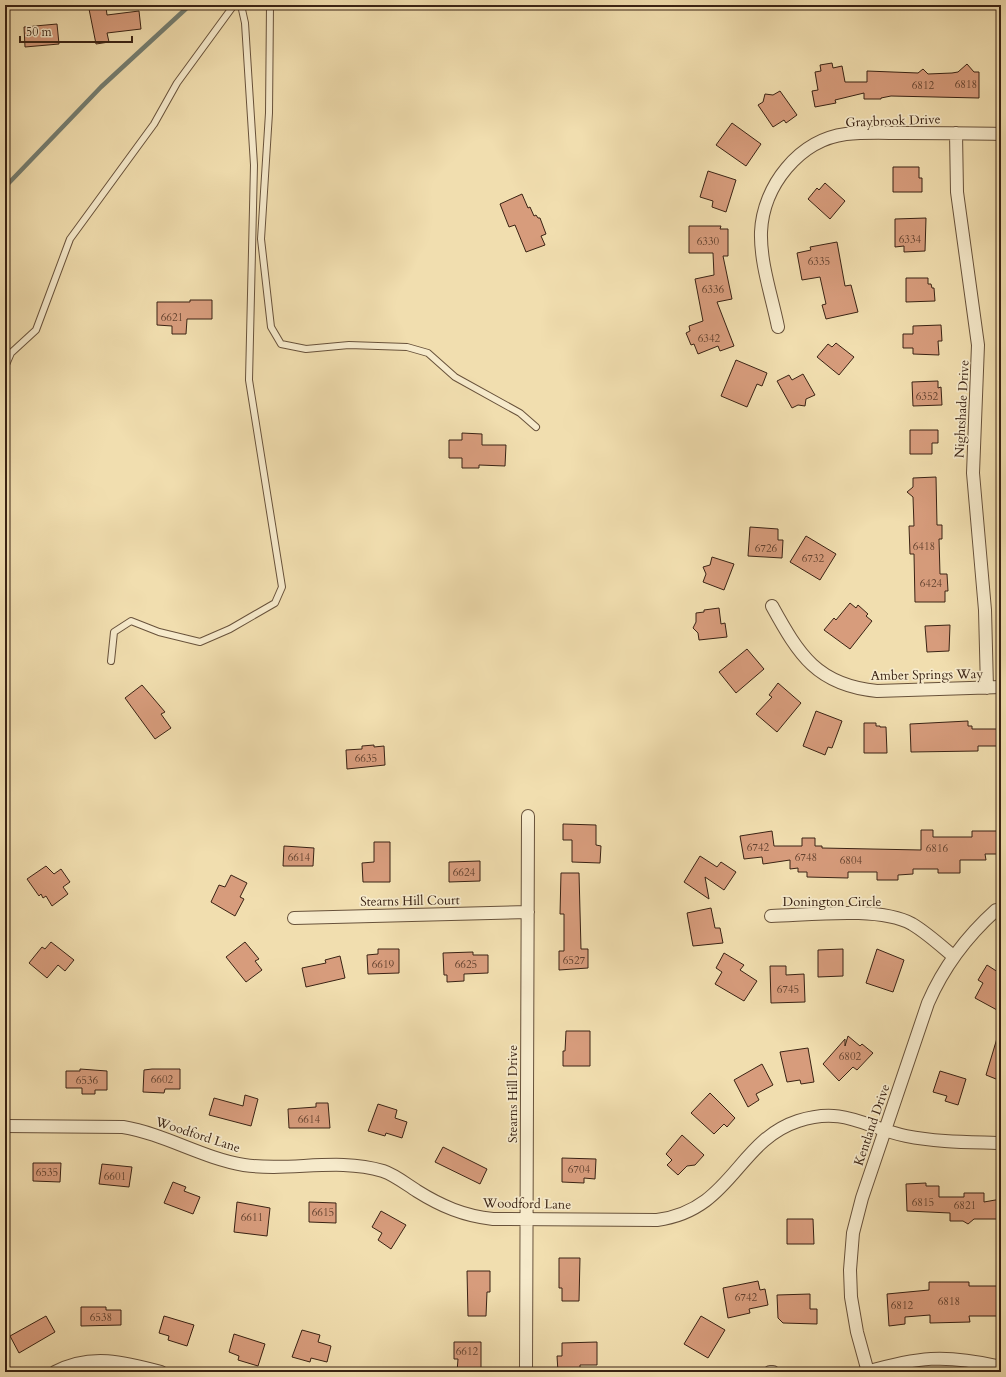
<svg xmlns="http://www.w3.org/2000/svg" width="1006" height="1377" viewBox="0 0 1006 1377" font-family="Cardo,serif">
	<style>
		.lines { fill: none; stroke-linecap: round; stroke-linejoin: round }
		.stream { stroke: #747e72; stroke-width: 4.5 }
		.building { fill: #d79c7c; stroke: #3a2314 }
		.service-casing { stroke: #68523b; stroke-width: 8 }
		.minor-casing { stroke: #68523b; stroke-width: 14 }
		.service { stroke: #f6eacb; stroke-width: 6 }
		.minor { stroke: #f6eacb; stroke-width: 12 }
		.labels { text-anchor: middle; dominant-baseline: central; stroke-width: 3.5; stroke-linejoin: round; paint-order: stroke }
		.number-label { font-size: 11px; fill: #61412e }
		.street-label { font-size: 13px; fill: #3a2314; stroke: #f6eacb }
	</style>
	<rect width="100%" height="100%" fill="#f1deaf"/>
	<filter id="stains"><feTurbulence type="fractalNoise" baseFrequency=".005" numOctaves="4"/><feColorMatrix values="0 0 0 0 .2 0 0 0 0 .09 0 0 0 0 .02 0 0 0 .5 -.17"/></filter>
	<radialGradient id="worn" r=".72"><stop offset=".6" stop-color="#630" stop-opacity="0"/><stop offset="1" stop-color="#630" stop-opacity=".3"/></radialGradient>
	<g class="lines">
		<path class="stream" d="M5,187l96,-100 89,-82"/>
	</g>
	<path class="building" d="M106,7l1,8 32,-4 2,18 -34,4 2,9 -13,2 -7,-35z
		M57,24l2,20 -34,3 -1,-20z
		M832,63l1,5 9,-2 3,16h22v-11l51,2 5,-4 5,5 24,-1 6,-1 9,-8 7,8h5v26l-88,-2 -10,2v1h-17v-6l-29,7 1,3 -21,4 -3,-16 6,-1 -3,-18 6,-1 -1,-6z
		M780,91l17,24 -11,8 -2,-3 -11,7 -15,-22 5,-3 2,-8 8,1z
		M732,123l29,21 -15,22 -30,-21z
		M893,167h26v11h3v14h-29z
		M708,171l28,9 -10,32 -14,-5 1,-6 -13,-4z
		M825,183l20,18 -15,18 -22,-20 9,-11 2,2z
		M522,194l6,14 2,-1 4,9 2,-1 2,3h2l6,16 -5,2 4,9 -19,7 -11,-27 -6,2 -9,-23z
		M926,218l-1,33 -21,1v-6l-9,1v-28z
		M689,226h32l-1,3h8v27h-5l9,43 -15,3 17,44 -14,5 -2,-5 -20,8 -4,-10 -3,1 -5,-12 4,-2 -1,-5 14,-5 -8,-42 19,-4 -1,-22h-24z
		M837,242l8,44 6,-1 7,27 -32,7 -4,-14 4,-1 -6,-27 -18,3 -5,-27 14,-3 -1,-3z
		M906,278h22v6h3l1,4h2l1,13 -29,1z
		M190,300h22v19h-25l-1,15h-14v-8l-15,-1v-23h33z
		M941,325l1,16h-4l1,14 -26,-1v-6h-10v-14h10v-8z
		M836,343l18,14 -15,18 -22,-18 11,-13 4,3z
		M736,360l31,13 -5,13 -5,-2 -10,23 -26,-11z
		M803,374l12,21 -9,4 -1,7 -7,-1 -6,3 -15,-27 12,-6 3,5z
		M938,381v7l3,-1 1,18 -29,1 -1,-24z
		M910,430h28v13h-6v11h-22z
		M462,433l20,1v11h24l-1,21 -26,-1v3h-17v-10h-13v-18h13z
		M936,477l1,48h5v14h-3l1,35h7l1,17h-3v11h-30l-1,-48h-4l-1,-28h5l-1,-29 -6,-5 6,-5v-9z
		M750,527l28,2v11h5l-1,18 -34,-2z
		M806,536l30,18 -16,26 -30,-18z
		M712,557l22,7 -10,26 -21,-8 3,-8 -3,-7 7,-2z
		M850,603l6,5 2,-3 10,9 -2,2 6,5 -22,28 -26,-19 10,-12 2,2z
		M719,608l2,16 4,-1 2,14 -28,3 -1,-7 -5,-5 3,-6v-9l8,-1v-2z
		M950,625l-1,26 -22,1 -2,-26z
		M747,649l17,20 -28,24 -17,-21z
		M778,683l23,20 -24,29 -21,-18 16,-17 -3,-2z
		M142,685l23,27 -4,2 10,14 -16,11 -30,-41z
		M816,711l26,10 -10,27 -4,-1 -3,8 -22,-9z
		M968,721v5h4v3h29v17h-23v5l-67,1 -1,-28z
		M864,723h12v3h4v1h6l1,26h-23z
		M374,745v2l10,-1 1,19 -38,4 -1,-19 16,-1v-3z
		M563,824l33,1v20l5,1 -1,17 -28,-1v-22h-9z
		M921,830h12v7h39v-6h28v23h-15l1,6h-26v13h-22v-4h-25v5l-15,1v5h-21v-8h-29v6l-41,-1v-5h-9v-4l-8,1v-9l-27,4 -1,-7 -18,2 -4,-23 32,-5 2,15h28v-8h13v8h7v2l99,2z
		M374,842h16v40h-27l-1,-19 12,-1z
		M284,846l30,2 -1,18h-30z
		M700,856l17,11 4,-5 15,10 -12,18 -19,-13 4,22 -25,-17z
		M480,861v20l-31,1v-20z
		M46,866l8,8 7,-5 9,13 -7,5 5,7 -16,12 -6,-10 -3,2 -2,-4 -2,2 -12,-17z
		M561,873h18l2,76h7v19l-29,2v-19h5v-37h-4z
		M231,875l16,8 -7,14 4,2 -9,17 -24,-14 8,-17 6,2z
		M711,908l4,20h5l3,15 -30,3 -6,-33z
		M51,942l23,18 -9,11 -7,-6 -11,13 -18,-15 13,-16 3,2z
		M245,942l14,17 -4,2 7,9 -16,12 -20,-25z
		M378,949h21v24l-31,1 -1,-19 11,-1z
		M843,949v27l-25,1v-27z
		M877,949l27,11 -11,32 -27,-9z
		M473,952v3h15v18l-24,1v7l-17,1v-7h-3l-1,-22z
		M724,953l20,12 -4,5 17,11 -13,20 -29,-17 7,-12 -6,-4z
		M340,956l5,22 -39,9 -4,-19 24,-5 -1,-3z
		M987,965l14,9v27l-4,9 -22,-12 8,-15 -5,-3z
		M770,966h16v9l18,-1 1,28 -34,1z
		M566,1031h24v35h-27v-15h2z
		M998,1035l3,1v45l-15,-6z
		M848,1036l12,10 2,-2 11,9 -16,17 -4,-3 -14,14 -16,-17 22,-25v7z
		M808,1048l6,34 -13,2 -1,-4 -13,2 -7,-30z
		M762,1064l11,21 -17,9 3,6 -11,7 -14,-27z
		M80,1069l27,2v19h-12v4h-13v-6h-16v-17h14z
		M152,1069h28v20h-15l-1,4 -21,-1 1,-22z
		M940,1071l26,8 -8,26 -13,-4 2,-5 -14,-4z
		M710,1093l25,25 -8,9 -3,-3 -10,10 -23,-21z
		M245,1095l13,4 -7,27 -42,-11 5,-17 29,8z
		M316,1103h12l2,25h-41l-1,-19 28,-2z
		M378,1104l19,6 -2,8 12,4 -5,16 -16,-5 -1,3 -17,-5z
		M682,1135l22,20 -9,10 -8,1 -9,9 -11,-10 5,-5 -6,-6z
		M443,1147l44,22 -7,15 -45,-22z
		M562,1158l34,1 -1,20 -11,-1v5l-22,-1z
		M33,1163h28l-1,19 -27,-1z
		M102,1164l30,3 -3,20 -30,-3z
		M173,1182l13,5 -2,4 16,6 -7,17 -29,-11z
		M926,1183v3h13v11h25v-4h20v9l17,-3v20h-27l-6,5 -5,-3h-13v-8l-43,-2 -1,-27z
		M237,1202l33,6 -3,28 -33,-4z
		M309,1202l27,1v20l-27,-1z
		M381,1211l25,14 -15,24 -13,-9 4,-7 -10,-6z
		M787,1219h26l1,25h-27z
		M559,1258h21l-1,43h-17v-13h-3z
		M467,1271h23v21h-3l-1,24h-18z
		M758,1281l2,9 5,-1 3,16 -19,4 1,4 -22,5 -5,-30z
		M929,1282h40v4h32l-2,30h-30l1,6 -40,1v-8l-25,2v7l-16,2 -2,-32 42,-4z
		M810,1294v15h7v15l-34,-1 -5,-5 -1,-23z
		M81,1307h25v3h15v15l-40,1z
		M46,1316l9,16 -36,21 -9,-17z
		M164,1316l30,9 -7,21 -19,-6 1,-4 -10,-3z
		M701,1316l24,14 -17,28 -24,-14z
		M302,1330l18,5 -2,7 13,4 -4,16 -16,-4 -1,4 -18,-5z
		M234,1334l31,10 -7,22 -20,-6 1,-4 -10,-4z
		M454,1342h27v30h-24l1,-13h-4z
		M597,1342v23h-17v7h-22l-1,-16h5v-13z"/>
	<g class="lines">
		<g class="service-casing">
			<path id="service" d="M270,5l-1,108 -8,126 10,88 10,17 25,5 43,-4 58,2 21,6 27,24 65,36 16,14
				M5,367l6,-14 25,-23 34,-91 84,-115 23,-41 57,-78
				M5,422v7
				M111,661l3,-29 17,-11 28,11 41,10 30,-13 45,-26 7,-16 -33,-207 5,-215 -9,-142 -4,-18"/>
		</g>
		<g class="minor-casing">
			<path id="minor" d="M956,133l1,59 21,153 -5,128 12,137 2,78
				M778,327c-6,-30 -18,-64 -17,-95 2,-46 38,-92 85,-98 19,-2 39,-1 58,-1 32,0 65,0 97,1
				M772,606c27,49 45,79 105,85l124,-4
				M771,916c38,-1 108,-10 141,8 15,9 28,21 41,32
				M294,918l234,-6
				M5,1126l118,1c42,7 79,31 121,38 46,7 93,-8 139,6 12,4 23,13 34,20 24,15 47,25 76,28l164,1c75,-10 80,-79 141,-99 46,-15 66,6 108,15 30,6 61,6 91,7
				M55,1372c35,-19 70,-10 106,0
				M526,1372l2,-556
				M770,1372h3
				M866,1372c52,-15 78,-18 131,-6
				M868,1372l-11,-40 -6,-35 -1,-27 3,-37 9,-35 66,-195c16,-37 38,-66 68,-93"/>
		</g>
		<use href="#service" class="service"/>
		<use href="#minor" class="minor"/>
	</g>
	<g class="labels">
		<g class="number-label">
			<text x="966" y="84">6818</text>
			<text x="923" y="85">6812</text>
			<text x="910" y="239">6334</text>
			<text x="708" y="241">6330</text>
			<text x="819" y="261">6335</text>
			<text x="713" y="289">6336</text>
			<text x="172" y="317">6621</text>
			<text x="709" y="338">6342</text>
			<text x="927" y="396">6352</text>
			<text x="924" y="546">6418</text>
			<text x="766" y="548">6726</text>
			<text x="813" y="558">6732</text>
			<text x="931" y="583">6424</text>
			<text x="366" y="758">6635</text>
			<text x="758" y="847">6742</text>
			<text x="937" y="848">6816</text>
			<text x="299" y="857">6614</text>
			<text x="806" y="857">6748</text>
			<text x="851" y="860">6804</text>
			<text x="464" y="872">6624</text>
			<text x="574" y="960">6527</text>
			<text x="383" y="964">6619</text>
			<text x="466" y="964">6625</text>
			<text x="788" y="989">6745</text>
			<text x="850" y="1056">6802</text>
			<text x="162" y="1079">6602</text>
			<text x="87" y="1080">6536</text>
			<text x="309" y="1119">6614</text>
			<text x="579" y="1169">6704</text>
			<text x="47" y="1172">6535</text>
			<text x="115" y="1176">6601</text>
			<text x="923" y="1202">6815</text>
			<text x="965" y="1205">6821</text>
			<text x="323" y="1212">6615</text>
			<text x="252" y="1217">6611</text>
			<text x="746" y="1297">6742</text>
			<text x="949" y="1301">6818</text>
			<text x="902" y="1305">6812</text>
			<text x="101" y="1317">6538</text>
			<text x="467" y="1351">6612</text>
		</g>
		<g class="street-label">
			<text transform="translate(893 121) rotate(-2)">Graybrook Drive</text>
			<text transform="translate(962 409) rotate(-87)">Nightshade Drive</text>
			<text transform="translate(927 675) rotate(-1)">Amber Springs Way</text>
			<text transform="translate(410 901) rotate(-1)">Stearns Hill Court</text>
			<text x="832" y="902">Donington Circle</text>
			<text transform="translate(513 1094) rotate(-90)">Stearns Hill Drive</text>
			<text transform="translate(872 1125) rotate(-71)">Kentland Drive</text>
			<text transform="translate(198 1135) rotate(18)">Woodford Lane</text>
			<text transform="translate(527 1204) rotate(1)">Woodford Lane</text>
		</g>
	</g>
	<rect width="1006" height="1377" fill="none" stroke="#f1deaf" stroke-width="20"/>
	<rect x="6" y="6" width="994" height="1365" fill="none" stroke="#3a2314" stroke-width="2"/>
	<rect x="10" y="10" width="986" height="1357" fill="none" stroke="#3a2314"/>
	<path d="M20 36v6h112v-6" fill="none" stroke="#3a2314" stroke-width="2"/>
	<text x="26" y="36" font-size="12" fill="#3a2314" stroke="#f6eacb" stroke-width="3" paint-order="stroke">50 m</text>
	<rect width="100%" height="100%" filter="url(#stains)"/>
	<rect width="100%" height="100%" fill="url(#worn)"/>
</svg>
